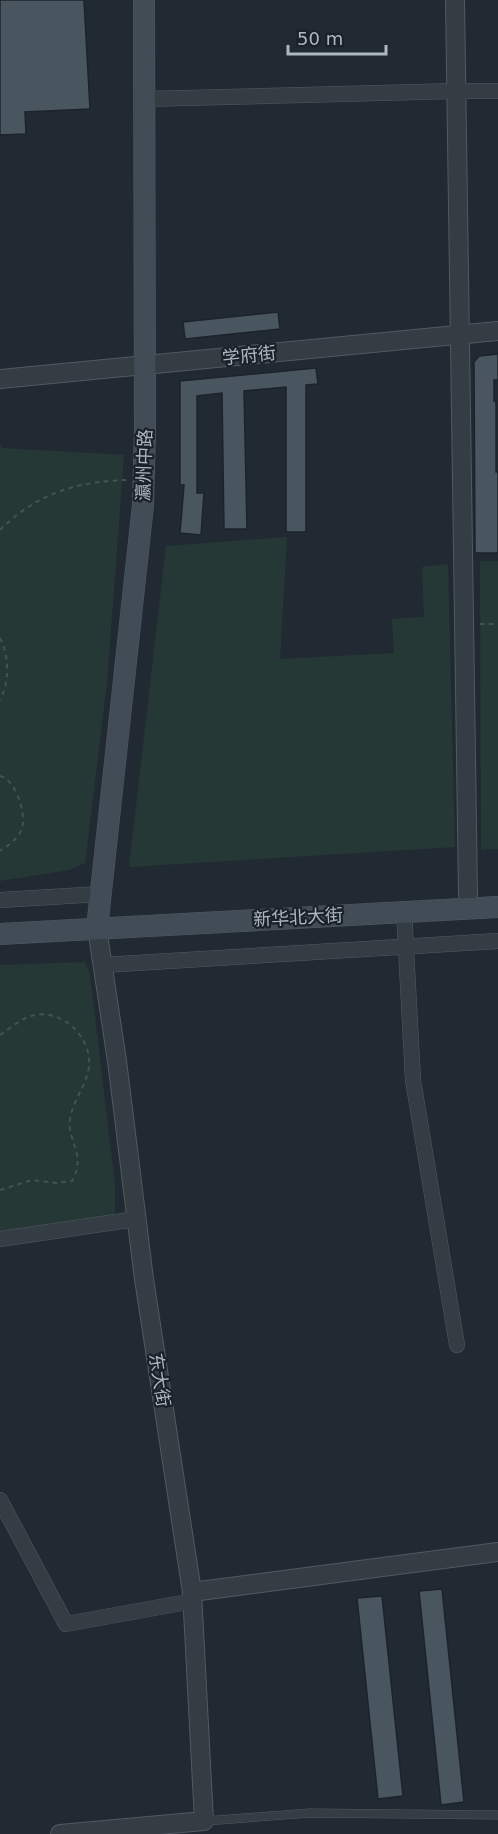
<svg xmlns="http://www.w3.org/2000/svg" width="498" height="1834" viewBox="0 0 498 1834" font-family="'DejaVu Sans','Noto Sans SC',sans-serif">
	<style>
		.green { fill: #263836 }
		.building { fill: #49555f; stroke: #1c232b; stroke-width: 1.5 }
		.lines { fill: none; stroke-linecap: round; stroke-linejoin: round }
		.service-casing { stroke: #515a62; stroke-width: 9 }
		.minor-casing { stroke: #515a62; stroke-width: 16 }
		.tertiary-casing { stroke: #515a62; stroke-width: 20 }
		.secondary-casing { stroke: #515a62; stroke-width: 22 }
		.path { stroke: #425354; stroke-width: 2; stroke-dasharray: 4.5 4.5; stroke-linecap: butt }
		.service { stroke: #343c44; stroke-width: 8 }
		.minor { stroke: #343c44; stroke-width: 15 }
		.tertiary { stroke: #343c44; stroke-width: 18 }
		.secondary { stroke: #424c57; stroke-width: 21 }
		.labels { text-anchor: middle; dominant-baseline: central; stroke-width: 4.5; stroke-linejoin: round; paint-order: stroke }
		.street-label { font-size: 18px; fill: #aeb7c1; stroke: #1a2128 }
	</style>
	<rect width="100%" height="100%" fill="#212a33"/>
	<path class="green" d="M0,445l2,3 122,7 -17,228 -22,180 -16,7 -69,11z
		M287,537l-7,122 114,-6 -2,-34 32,-2 -2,-50 26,-3 7,283 -326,20 37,-321z
		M480,561h18v288l-17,1z
		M85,962l5,13 25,209v29l-5,4 -110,17v-269z"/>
	<path class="building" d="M0,0h84l6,109 -65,3 1,22 -26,1z
		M278,312l2,17 -95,10 -2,-17z
		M498,354v26h-4v21h2v71h2v81h-23l-1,-191 5,-6z
		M316,368l2,16 -12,1v147h-20v-145l-42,4 3,138h-23l-2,-136 -25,3v97h7l-3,42 -21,-2 4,-48h-4v-104z
		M442,1589l22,213 -23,3 -22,-214z
		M382,1596l21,200 -25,3 -21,-201z"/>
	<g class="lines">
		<g class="service-casing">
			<path id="service" d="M205,1821l105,-8 188,2"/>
		</g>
		<g class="minor-casing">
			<path id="minor" d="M144,99l312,-8h42
				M0,900l101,-6
				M404,911l9,169 44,265
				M103,965l395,-24
				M0,1239l136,-20
				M0,1500l66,124 127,-23"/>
		</g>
		<g class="tertiary-casing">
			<path id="tertiary" d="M455,0l13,895
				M0,379l498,-48
				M192,1592l306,-40
				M60,1834l144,-13 -12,-229 -48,-313 -27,-218 -20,-133"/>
		</g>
		<g class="secondary-casing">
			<path id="secondary" d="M97,928l46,-423 2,-77 -1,-428
				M0,934l498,-27"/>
		</g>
		<path class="path" d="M0,530c37,-37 78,-49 129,-50
			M480,624h18
			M0,638c9,18 10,44 0,62
			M0,776c16,3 28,41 21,55 -5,9 -12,14 -21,20
			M0,1035c9,-6 18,-14 28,-18 30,-12 64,18 61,49 -2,19 -16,34 -19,53 -3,23 17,35 2,62l-16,2 -24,-3 -32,10"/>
		<use href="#service" class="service"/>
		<use href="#minor" class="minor"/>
		<use href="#tertiary" class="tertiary"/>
		<use href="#secondary" class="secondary"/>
	</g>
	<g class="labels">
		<g class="street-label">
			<text transform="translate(249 355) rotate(-6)">学府街</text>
			<text transform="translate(144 465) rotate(-88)">瀛州中路</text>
			<text transform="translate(298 917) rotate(-3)">新华北大街</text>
			<text transform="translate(160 1380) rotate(81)">东大街</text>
		</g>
	</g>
	<path d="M288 45v9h98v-9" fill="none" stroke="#aeb7c1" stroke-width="3"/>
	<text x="297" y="45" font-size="18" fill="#aeb7c1" stroke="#1a2128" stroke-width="4.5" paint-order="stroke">50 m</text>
</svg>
